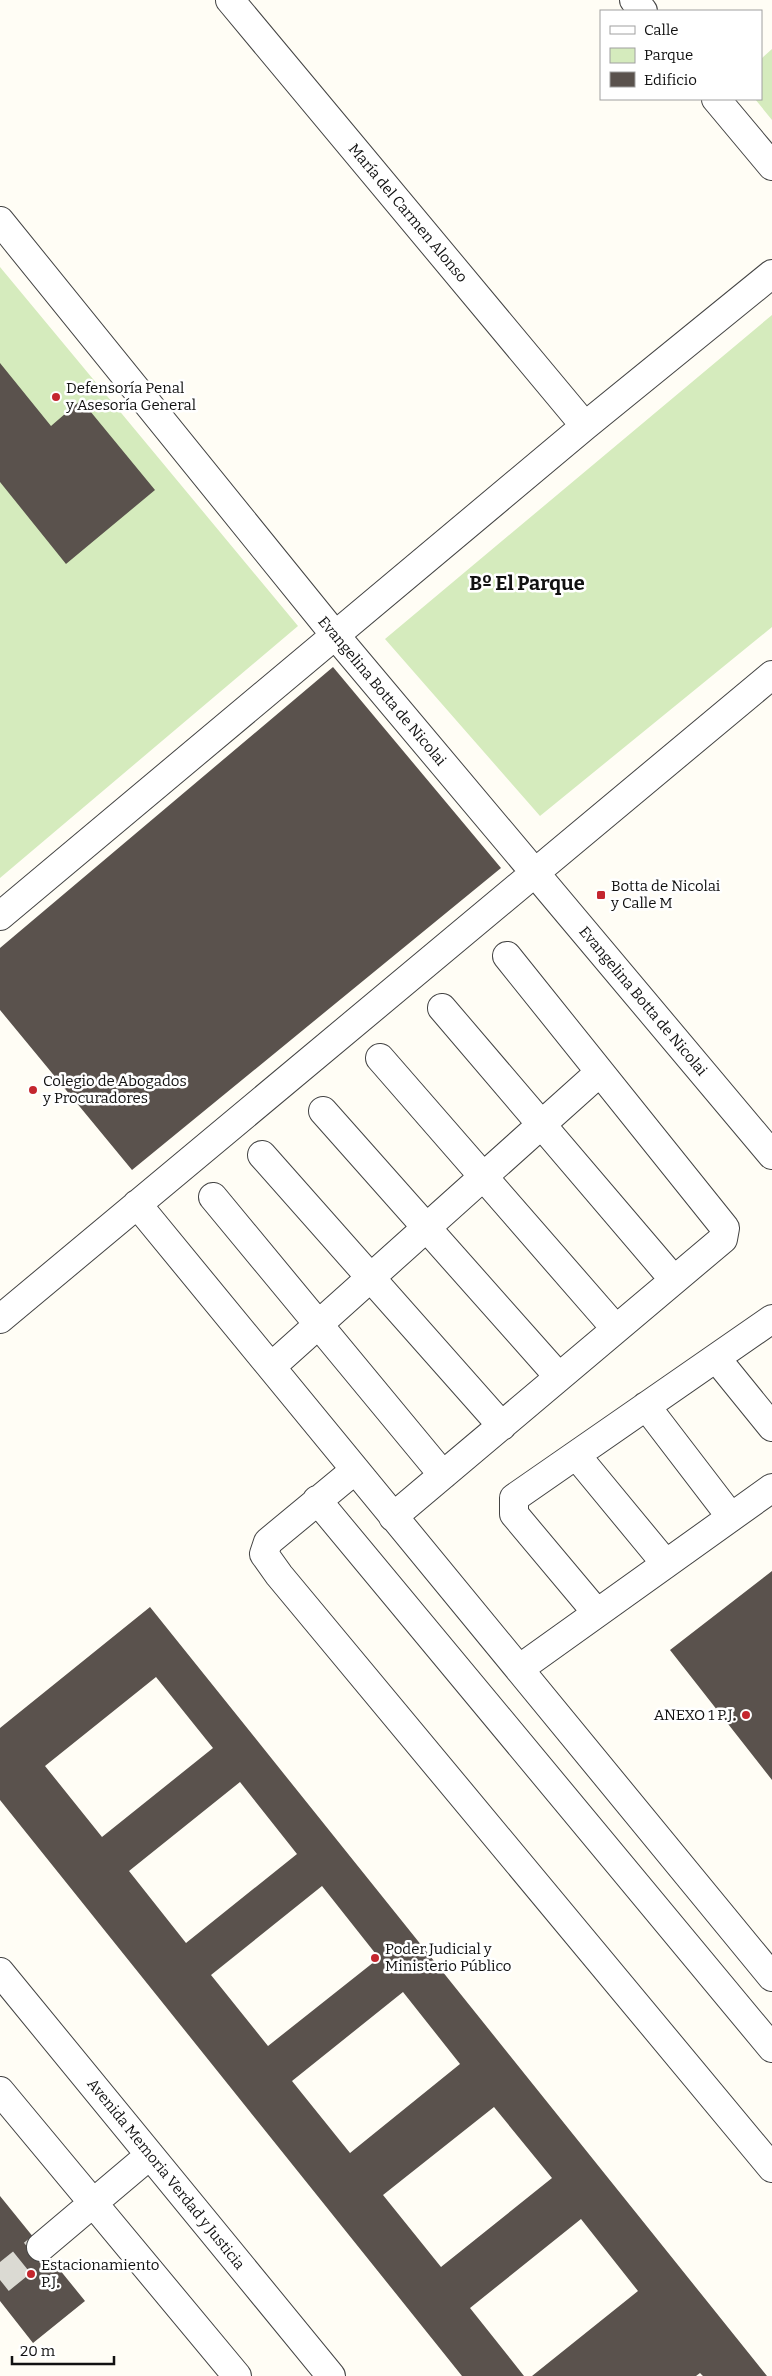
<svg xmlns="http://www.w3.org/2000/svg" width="772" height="2376" viewBox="0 0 772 2376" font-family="Bitter,serif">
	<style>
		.green { fill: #d5ebbd }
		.building { fill: #5a524d; fill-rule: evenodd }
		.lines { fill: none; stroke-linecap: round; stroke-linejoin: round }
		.minor-tunnel { stroke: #dbdad3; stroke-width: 28; stroke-dasharray: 28 14; stroke-linecap: butt }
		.minor-casing { stroke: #444; stroke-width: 30 }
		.minor { stroke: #fff; stroke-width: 28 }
		.poi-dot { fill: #c4262e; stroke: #fff; stroke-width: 2 }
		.labels { text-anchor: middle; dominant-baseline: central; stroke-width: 5; stroke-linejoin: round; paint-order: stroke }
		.street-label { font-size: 15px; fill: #111; stroke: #fff }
		.poi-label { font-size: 15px; fill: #111; stroke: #fff; text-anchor: start }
		.district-label { font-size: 20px; font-weight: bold; fill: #111; stroke: #fff }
	</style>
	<rect width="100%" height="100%" fill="#fffdf5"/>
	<path class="green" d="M772,49v71l-17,-21h6v-40z
		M0,267l298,359 -298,252z
		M772,315v312l-232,189 -155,-177z"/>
	<path class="building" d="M0,363l51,63 30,-26 74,90 -89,74 -66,-82z
		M333,667l168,201 -369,302 -132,-160v-62z
		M772,1571v209l-102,-130z
		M150,1607l617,769h-64l-3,-3 -4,3h-164l106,-85 -57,-72 -111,89 54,68h-62l-462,-576v-72zM156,1677l57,71 -111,89 -57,-71zM240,1782l57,72 -111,89 -57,-72zM322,1886l57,72 -111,88 -57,-71zM403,1992l57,72 -110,89 -58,-72zM494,2107l58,71 -111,89 -58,-72z
		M0,2196l85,105 -52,42 -33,-42z"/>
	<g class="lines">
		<path class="minor-tunnel" d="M0,2280l41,-33"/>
		<g class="minor-casing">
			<path id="minor" d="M230,0l355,426
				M634,0l9,11
				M716,99l56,67
				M0,221l335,414 437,520
				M0,916l585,-490 187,-152
				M442,1008l232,272
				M380,1058l236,271
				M323,1111l236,266
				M262,1155l240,271
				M213,1197l230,278
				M137,1204l635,773
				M0,1319l772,-644
				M716,1358l56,69
				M271,1367l329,-295
				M646,1406l85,111
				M576,1455l90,109
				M355,1470l-87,72 -4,12 15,21 493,593
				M317,1500l455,548
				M393,1517l330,-278 2,-11 -218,-272
				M597,1613l-83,-99v-16l258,-179
				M519,1669l253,-181
				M0,1972l331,404
				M0,2091l237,285
				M41,2247l109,-92"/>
		</g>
		<use href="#minor" class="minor"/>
	</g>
	<g class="poi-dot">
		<circle cx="56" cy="397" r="5"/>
		<rect x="596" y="890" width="10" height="10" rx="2.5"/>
		<circle cx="33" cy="1090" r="5"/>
		<circle cx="746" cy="1715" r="5"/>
		<circle cx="375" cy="1958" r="5"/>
		<circle cx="31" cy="2274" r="5"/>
	</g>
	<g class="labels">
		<g class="street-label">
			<text transform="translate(408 213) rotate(50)">María del Carmen Alonso</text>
			<text transform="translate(382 691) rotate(50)">Evangelina Botta de Nicolai</text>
			<text transform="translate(643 1001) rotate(50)">Evangelina Botta de Nicolai</text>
			<text transform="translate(166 2174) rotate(51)">Avenida Memoria Verdad y Justicia</text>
		</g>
		<g class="poi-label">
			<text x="66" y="388">Defensoría Penal<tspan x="66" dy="17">y Asesoría General</tspan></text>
			<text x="611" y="886">Botta de Nicolai<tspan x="611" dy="17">y Calle M</tspan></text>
			<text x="43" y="1081">Colegio de Abogados<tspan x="43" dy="17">y Procuradores</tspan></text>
			<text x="736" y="1715" text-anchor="end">ANEXO 1 P.J.</text>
			<text x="385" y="1949">Poder Judicial y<tspan x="385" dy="17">Ministerio Público</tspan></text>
			<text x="41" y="2265">Estacionamiento<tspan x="41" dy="17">P.J.</tspan></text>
		</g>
		<g class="district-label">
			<text x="527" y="583">Bº El Parque</text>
		</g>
	</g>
	<rect x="600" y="10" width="162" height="90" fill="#ffffff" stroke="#a0a0a0"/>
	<rect x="610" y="26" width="25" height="8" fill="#ffffff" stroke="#a0a0a0"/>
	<text x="644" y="35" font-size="15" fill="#111111">Calle</text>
	<rect x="610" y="48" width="25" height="15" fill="#d5ebbd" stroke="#a0a0a0"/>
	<text x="644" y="60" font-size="15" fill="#111111">Parque</text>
	<rect x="610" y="72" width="25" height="15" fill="#5a524d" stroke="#a0a0a0"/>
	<text x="644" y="85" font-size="15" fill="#111111">Edificio</text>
	<path d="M12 2356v8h102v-8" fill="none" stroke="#111111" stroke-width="2.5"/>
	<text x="20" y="2356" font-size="15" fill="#111111" stroke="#ffffff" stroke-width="4" paint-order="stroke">20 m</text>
</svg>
